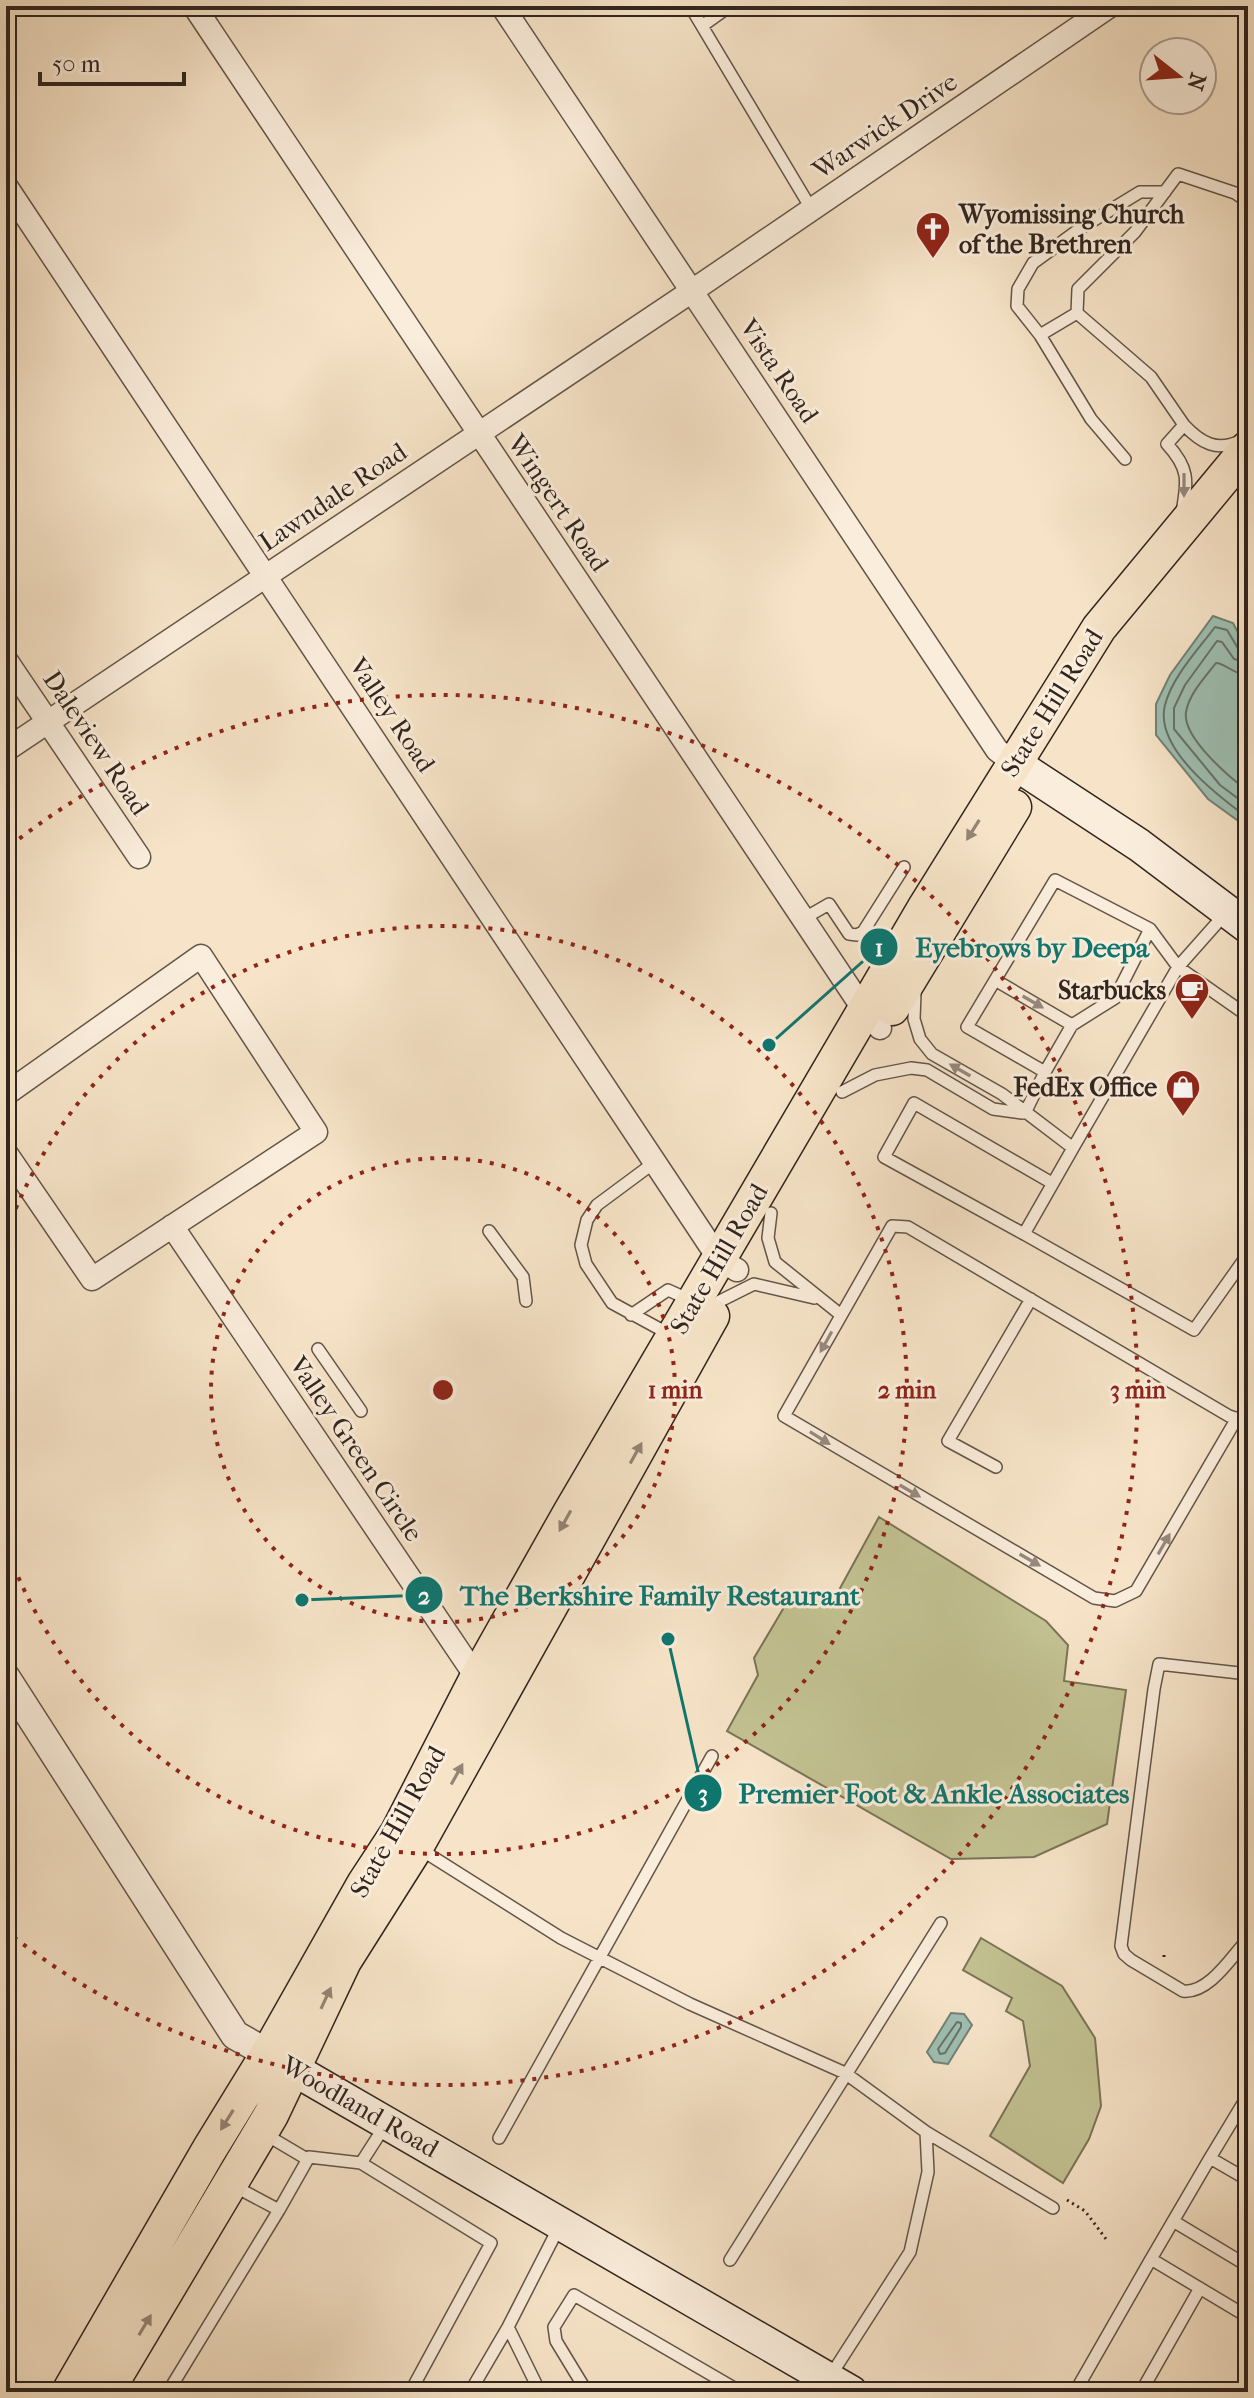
<svg xmlns="http://www.w3.org/2000/svg" width="1254" height="2398" viewBox="0 0 1254 2398" font-family="'IM FELL French Canon',serif">
	<style>
		.green { fill: #c3c292; stroke: #7a7458; stroke-width: 2 }
		.water { fill: #9ebfb1; stroke: #728177; stroke-width: 2 }
		.lines { fill: none; stroke-linecap: round; stroke-linejoin: round }
		.shore { stroke: #687268; stroke-width: 2 }
		.service-casing { stroke: #625549; stroke-width: 14 }
		.minor-casing { stroke: #625549; stroke-width: 25 }
		.tertiary-casing { stroke: #625549; stroke-width: 31 }
		.secondary-casing { stroke: #31251f; stroke-width: 35 }
		.primary-casing { stroke: #31251f; stroke-width: 37 }
		.path { stroke: #31251f; stroke-width: 3; stroke-dasharray: 2 4; stroke-linecap: butt }
		.service { stroke: #faeddb; stroke-width: 11 }
		.minor { stroke: #faeddb; stroke-width: 22 }
		.tertiary { stroke: #faeddb; stroke-width: 28 }
		.secondary { stroke: #faeddb; stroke-width: 32 }
		.primary { stroke: #f7e4c8; stroke-width: 34 }
		.oneway { fill: #96897d }
		.oneway2 { fill: #948474 }
		.ring { fill: none; stroke: #8f2418; stroke-width: 4; stroke-dasharray: 4 8 }
		.labels { text-anchor: middle; dominant-baseline: central; stroke-width: 6; stroke-linejoin: round; paint-order: stroke }
		.street-label { font-size: 26px; fill: #31251f; stroke: #faeddb }
		.poi-label { font-size: 26px; font-weight: bold; fill: #31251f; stroke: #faeddb; text-anchor: end }
		.centre { fill: #8f2418; stroke: #faeddb; stroke-width: 4 }
		.ring-label { font-size: 24px; text-anchor: middle; font-weight: bold; fill: #8f2418; stroke: #faeddb; stroke-width: 6; stroke-linejoin: round; paint-order: stroke }
		.leader { fill: none; stroke: #0f766e; stroke-width: 3 }
		.callout-dot { fill: #0f766e; stroke: #faeddb; stroke-width: 3 }
		.mark-label { font-size: 24px; text-anchor: middle; font-weight: bold; fill: #fff }
		.callout-label { font-size: 28px; text-anchor: middle; font-weight: bold; fill: #0f766e; stroke: #faeddb; stroke-width: 6; stroke-linejoin: round; paint-order: stroke }
	</style>
	<rect width="100%" height="100%" fill="#f7e4c8"/>
	<filter id="stains"><feTurbulence type="fractalNoise" baseFrequency=".0025" numOctaves="4"/><feColorMatrix values="0 0 0 0 .2 0 0 0 0 .09 0 0 0 0 .02 0 0 0 .5 -.17"/></filter>
	<radialGradient id="worn" r=".72"><stop offset=".6" stop-color="#630" stop-opacity="0"/><stop offset="1" stop-color="#630" stop-opacity=".3"/></radialGradient>
	<path class="green" d="M879,1517l167,104 22,24 -4,36 62,9 -19,134 -73,33 -83,2 -224,-128 31,-56 -4,-17 32,-54 47,-3z
		M981,1938l81,48 33,52 6,68 -12,33 -26,44 -73,-47 40,-70 -7,-45 -17,-10 6,-13 -49,-28z"/>
	<path class="water" d="M1213,616l20,7 15,28v177l-40,-29 -52,-64v-31l14,-29z
		M951,2013l13,1 8,11 -24,39 -14,-2 -7,-10z"/>
	<g class="lines">
		<path class="shore" d="M1248,653l-9,-3 -12,-20 -12,-3c-17,23 -43,50 -50,78 -11,43 53,91 83,113
			M1248,663l-14,-4 -12,-17 -5,-1 -32,44 -11,23v21l46,56 28,21
			M1248,675c-14,0 -23,-12 -32,-12 -11,14 -27,31 -30,49 -4,25 43,65 62,79
			M957,2022l4,1v4l-16,26 -5,1 -2,-5z"/>
		<g class="service-casing">
			<path id="service" d="M690,6l122,204
				M702,26l28,-20
				M1077,313l74,64 33,48 -17,19c22,24 21,36 15,68
				M1077,313l1,-24 57,-57 43,-58 57,19 13,9
				M1077,313l-37,22 51,84 34,40
				M1040,335l-23,-29 1,-17 15,-26 48,-35 59,-36h25
				M1184,425c17,18 33,27 56,16
				M803,919l26,-15 20,30 8,1 6,-3 41,-65
				M995,980l77,45
				M915,993l-1,26 6,20 12,15 70,40 71,54 -49,86 170,96 54,-76
				M1045,1072l27,-47 43,-27 35,-69
				M842,1092l33,-17 36,-7 16,2 66,39 29,4
				M1025,1113l20,-41 -78,-45 88,-147 95,49 28,38 70,49
				M1073,1148l105,-181 47,-53
				M655,1162l-58,43 -10,15 -6,25 5,19 26,39 57,31
				M771,1213l-3,25 7,24 66,53
				M489,1231l34,46 3,24
				M1024,1234l-140,-77 30,-54 138,80
				M720,1301l34,-17 60,14
				M631,1315l37,-25 22,10
				M318,1349l43,62
				M1237,1418l-101,173 -21,10 -21,-3 -310,-182 108,-190 16,1 321,189 12,4 7,-2
				M996,1467l-48,-26 83,-142
				M1248,1674l-89,-10 -5,25 -33,257 3,8 7,6 52,31c26,3 49,-35 65,-52
				M420,1849l141,89 129,66 155,69 81,59 2,40 -18,80 -79,123
				M926,2132l127,76
				M263,2133l44,26
				M499,2138l213,-382
				M1210,2158l38,-63
				M361,2163l130,80 -78,144 9,5
				M234,2186l45,24 30,-53 52,6 25,-39
				M1173,2221l75,45
				M1151,2259l59,-101 38,22
				M730,2260l211,-337
				M508,2327l32,65
				M168,2392l111,-182
				M470,2392l38,-65 51,-100
				M587,2392l-31,-51 -2,-14 20,-32 167,97
				M1075,2392l76,-133 97,58
				M1141,2392l59,-104"/>
		</g>
		<g class="minor-casing">
			<path id="minor" d="M194,6l670,1004 16,18
				M502,6l495,744 17,13
				M6,186l713,1073 18,11
				M6,660l133,197
				M6,750l686,-459 418,-285
				M6,1094l195,-138 115,176 -224,147 -86,-126
				M172,1226l305,452 7,6"/>
		</g>
		<g class="tertiary-casing">
			<path id="tertiary" d="M6,1678l229,357 51,29"/>
		</g>
		<g class="secondary-casing">
			<path id="secondary" d="M1014,763l125,82 109,82
				M293,2069l558,323"/>
		</g>
		<g class="primary-casing">
			<path id="primary" d="M892,1008l122,-201
				M69,2392l140,-242 59,-96 96,-170 34,-52 79,-154 93,-165 354,-604 175,-281 149,-180
				M106,2392l165,-277 73,-154 72,-114 296,-531"/>
		</g>
		<path class="path" d="M1240,1858l8,2
			M1164,1957v-4
			M1067,2200l18,11 21,28"/>
		<use href="#service" class="service"/>
		<use href="#minor" class="minor"/>
		<use href="#tertiary" class="tertiary"/>
		<use href="#secondary" class="secondary"/>
		<use href="#primary" class="primary"/>
	</g>
	<defs><path id="oneway-solid" d="M-6-.8H1V-3.2L6.5 0L1 3.2V.8H-6Z" transform="scale(2)"/></defs>
	<g class="oneway">
		<use href="#oneway-solid" transform="translate(1184 485) rotate(90)"/>
		<use href="#oneway-solid" transform="translate(1033 1002) rotate(30)"/>
		<use href="#oneway-solid" transform="translate(960 1070) rotate(-150)"/>
		<use href="#oneway-solid" transform="translate(826 1342) rotate(119)"/>
		<use href="#oneway-solid" transform="translate(820 1438) rotate(32)"/>
		<use href="#oneway-solid" transform="translate(910 1491) rotate(30)"/>
		<use href="#oneway-solid" transform="translate(1164 1544) rotate(-60)"/>
		<use href="#oneway-solid" transform="translate(1030 1560) rotate(30)"/>
	</g>
	<g class="oneway2">
		<use href="#oneway-solid" transform="translate(973 830) rotate(122)"/>
		<use href="#oneway-solid" transform="translate(636 1453) rotate(-61)"/>
		<use href="#oneway-solid" transform="translate(565 1521) rotate(119)"/>
		<use href="#oneway-solid" transform="translate(457 1774) rotate(-61)"/>
		<use href="#oneway-solid" transform="translate(326 1998) rotate(-65)"/>
		<use href="#oneway-solid" transform="translate(227 2120) rotate(122)"/>
		<use href="#oneway-solid" transform="translate(145 2325) rotate(-59)"/>
	</g>
	<g class="ring">
		<circle cx="443" cy="1390" r="232"/>
		<path d="M7 1231A464 464 0 1 1 7 1549"/>
		<path d="M10 846A695 695 0 1 1 10 1934"/>
	</g>
	<defs>
		<g id="church-pin" transform="scale(1.8)"><path d="M0 17L-7.5 6A9.5 9.5 0 1 1 7.5 6Z" fill="#8f2418" stroke="#faeddb"/><path d="M-1.2-6h2.4v3.5h3.3v2.4h-3.3V6h-2.4V-.1h-3.3v-2.4h3.3Z" fill="#fff"/></g>
		<g id="cafe-pin" transform="scale(1.8)"><path d="M0 17L-7.5 6A9.5 9.5 0 1 1 7.5 6Z" fill="#8f2418" stroke="#faeddb"/><path d="M-5.5-4.5H6V0H3Q3 3.5 0 3.5H-2.5Q-5.5 3.5-5.5 0ZM3-3.2v2h1.7v-2ZM-6 4.5H4V6H-6Z" fill="#fff"/></g>
		<g id="shop-pin" transform="scale(1.8)"><path d="M0 17L-7.5 6A9.5 9.5 0 1 1 7.5 6Z" fill="#8f2418" stroke="#faeddb"/><path d="M-5-2.5h2.3a2.7 3.5 0 0 1 5.4 0H5L5.5 6h-11ZM-1.5-2.5h3a1.5 2.3 0 0 0-3 0Z" fill="#fff"/></g>
	</defs>
	<g fill-rule="evenodd">
		<use href="#church-pin" x="933" y="229"/>
		<use href="#cafe-pin" x="1192" y="990"/>
		<use href="#shop-pin" x="1183" y="1087"/>
	</g>
	<g class="labels">
		<g class="street-label">
			<text transform="translate(885 126) rotate(-34)">Warwick Drive</text>
			<text transform="translate(779 371) rotate(56)">Vista Road</text>
			<text transform="translate(333 497) rotate(-34)">Lawndale Road</text>
			<text transform="translate(558 503) rotate(56)">Wingert Road</text>
			<text transform="translate(1052 703) rotate(-58)">State Hill Road</text>
			<text transform="translate(392 715) rotate(56)">Valley Road</text>
			<text transform="translate(96 743) rotate(56)">Daleview Road</text>
			<text transform="translate(719 1259) rotate(-60)">State Hill Road</text>
			<text transform="translate(356 1449) rotate(56)">Valley Green Circle</text>
			<text transform="translate(398 1822) rotate(-61)">State Hill Road</text>
			<text transform="translate(360 2107) rotate(30)">Woodland Road</text>
		</g>
		<g class="poi-label">
			<text x="959" y="214" text-anchor="start">Wyomissing Church<tspan x="959" dy="30">of the Brethren</tspan></text>
			<text x="1166" y="990">Starbucks</text>
			<text x="1157" y="1087">FedEx Office</text>
		</g>
	</g>
	<circle cx="443" cy="1390" r="12" class="centre"/>
	<g class="ring-label">
		<text x="675" y="1398">1 min</text>
		<text x="907" y="1398">2 min</text>
		<text x="1138" y="1398">3 min</text>
	</g>
	<path class="leader" d="M769 1045L879 947M302 1600L424 1595M668 1639L703 1793"/>
	<g class="callout-dot">
		<circle cx="769" cy="1045" r="8"/>
		<circle cx="302" cy="1600" r="8"/>
		<circle cx="668" cy="1639" r="8"/>
		<circle cx="879" cy="947" r="20"/>
		<circle cx="424" cy="1595" r="20"/>
		<circle cx="703" cy="1793" r="20"/>
	</g>
	<g class="mark-label">
		<text x="879" y="956">1</text>
		<text x="424" y="1604">2</text>
		<text x="703" y="1802">3</text>
	</g>
	<g class="callout-label">
		<text x="1032" y="957">Eyebrows by Deepa</text>
		<text x="660" y="1605">The Berkshire Family Restaurant</text>
		<text x="934" y="1803">Premier Foot &amp; Ankle Associates</text>
	</g>
	<rect width="1254" height="2398" fill="none" stroke="#f7e4c8" stroke-width="32"/>
	<rect x="8" y="8" width="1238" height="2382" fill="none" stroke="#31251f" stroke-width="4"/>
	<rect x="16" y="16" width="1222" height="2366" fill="none" stroke="#31251f" stroke-width="2"/>
	<g transform="translate(1178 76) rotate(107)"><circle r="38" fill="#faeddb" stroke="#aa9d90" stroke-width="2"/>
	<path d="M0-6L14 30L0 20L-14 30Z" fill="#8f2418"/>
	<text y="-12" font-size="22" font-weight="bold" text-anchor="middle" fill="#31251f">N</text>
	</g>
	<path d="M40 72v12h144v-12" fill="none" stroke="#31251f" stroke-width="4"/>
	<text x="52" y="72" font-size="24" fill="#31251f" stroke="#faeddb" stroke-width="6" paint-order="stroke">50 m</text>
	<rect width="100%" height="100%" filter="url(#stains)"/>
	<rect width="100%" height="100%" fill="url(#worn)"/>
</svg>
